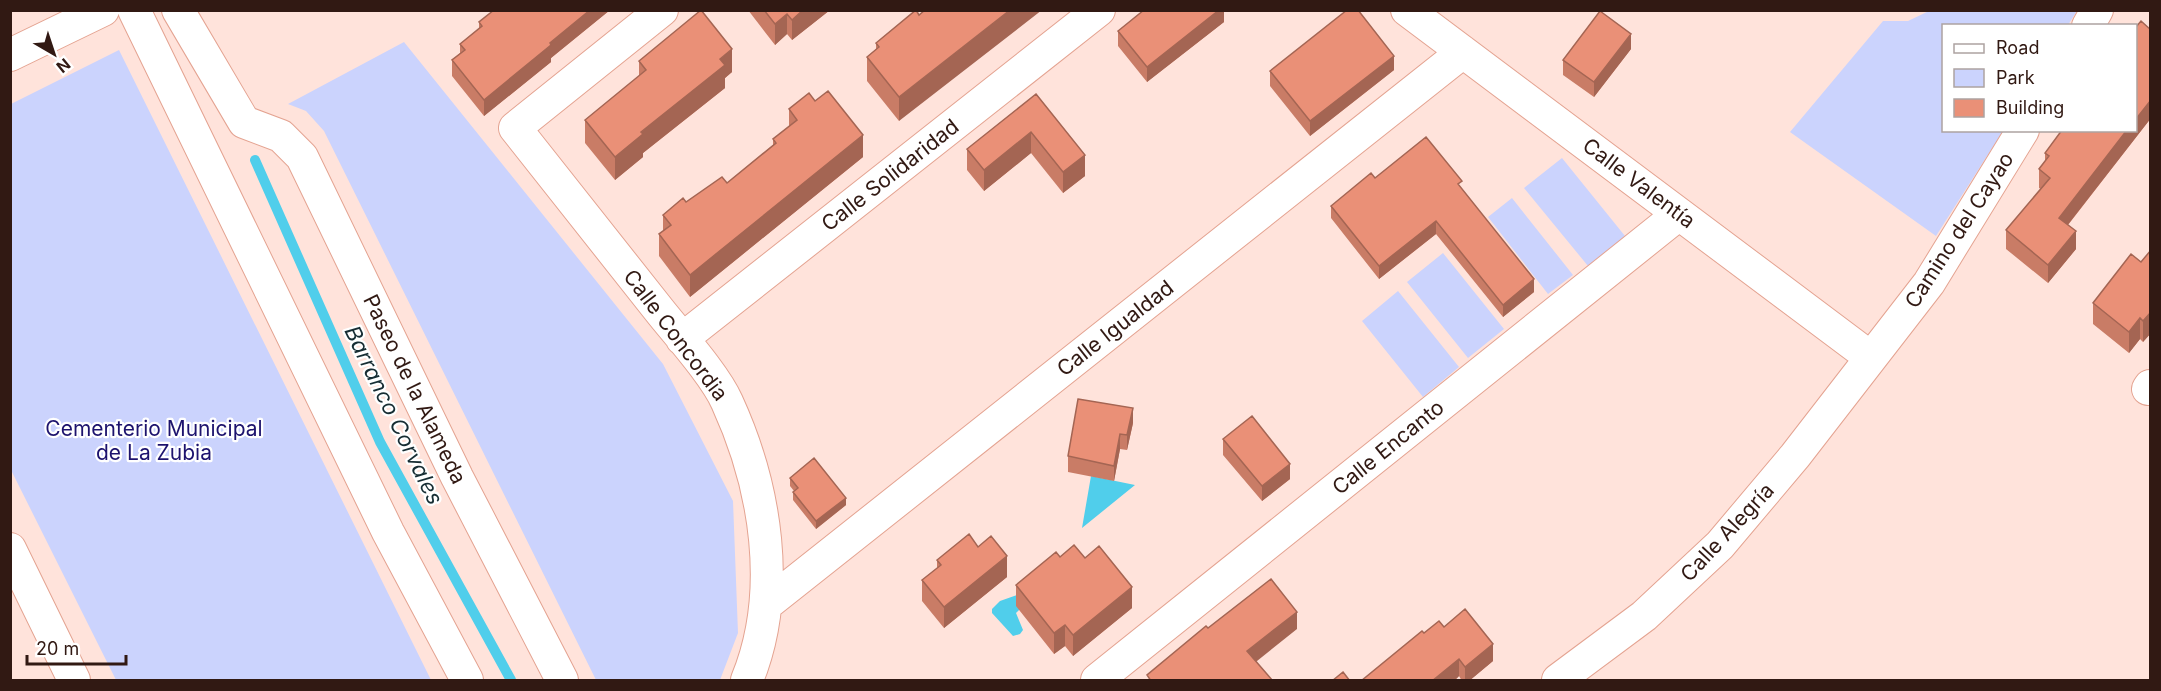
<svg xmlns="http://www.w3.org/2000/svg" width="2161" height="691" viewBox="0 0 2161 691" font-family="Inter,sans-serif">
	<style>
		.green { fill: #cbd3fd }
		.water { fill: #50ceeb }
		.lines { fill: none; stroke-linecap: round; stroke-linejoin: round }
		.stream { stroke: #50ceeb; stroke-width: 10 }
		.minor-casing { stroke: #e4a391; stroke-width: 34 }
		.minor { stroke: #fff; stroke-width: 32 }
		.wall { fill: #c97c66 }
		.shaded-wall { fill: #a46553 }
		.building { fill: #ea9077; stroke: #a46553; stroke-width: 1.5 }
		.labels { text-anchor: middle; dominant-baseline: central; stroke-width: 4.5; stroke-linejoin: round; paint-order: stroke }
		.street-label { font-size: 21px; fill: #311913; stroke: #fff }
		.park-label { font-size: 21px; fill: #1d136e; stroke: #fff }
		.water-label { font-size: 22px; font-style: italic; fill: #172d33; stroke: #fff }
	</style>
	<rect width="100%" height="100%" fill="#ffe3db"/>
	<path class="green" d="M1929,11h148l-9,14 -124,1v104l59,1 -67,105 -146,-104 93,-111h25z
		M404,42l259,322 70,137 5,132 -18,47h-124l-272,-549 -18,-20 -18,-7z
		M119,50l312,630h-315l-105,-210v-366z
		M1562,158l63,78 -37,30 -64,-78z
		M1512,198l61,77 -25,19 -60,-77z
		M1443,253l61,76 -36,29 -61,-76z
		M1398,291l61,76 -36,30 -61,-76z"/>
	<path class="water" d="M1091,476l44,9 -53,43z
		M1017,595l5,12 -6,6 7,17 -3,4 -7,2 -21,-23v-4l8,-8z"/>
	<g class="lines">
		<path class="stream" d="M255,160l125,282 131,238"/>
		<g class="minor-casing">
			<path id="minor" d="M134,10l254,522 79,148
				M178,10l66,112 37,14 21,21 155,320 105,203
				M662,10l-147,118c48,60 96,121 144,182 19,24 56,65 68,92 39,85 56,190 20,278
				M1407,10l463,347
				M2088,26l9,-16
				M10,55l93,-45
				M682,339l417,-329
				M2148,389l2,-3
				M10,549l64,131
				M767,604l696,-552
				M1097,680l582,-466
				M1558,680l86,-64 76,-71 75,-89 134,-173 94,-153"/>
		</g>
		<use href="#minor" class="minor"/>
	</g>
	<path class="wall" d="M505,10h105l-59,48v4l-67,54 -32,-40v-16l8,-7v-9l19,-15v-7z
		M748,10h82l-38,30 -5,-6 -12,11z
		M916,10l-17,111 -32,-40v-24l9,-8v-6z
		M1224,10v12l-77,60 -29,-36v-15z
		M2151,30v88l-83,107 8,24 -28,34 -42,-34v-19l35,-41 -2,-1v-19l6,-8v-8z
		M1631,49l-37,48 -31,-22v-15z
		M639,61l93,11 -7,6v10l-82,65v4l-28,23 -30,-37v-23l54,-44z
		M1394,70l-84,66 -40,-50v-15z
		M1036,94l49,82 -22,17 -32,-40 -47,38 -17,-21v-21z
		M789,109l74,48 -173,140 -31,-41v-22l4,-3v-16l23,-13 41,-19 46,-38v-6l16,-13z
		M1375,178l87,11 72,103 -31,25 -67,-83 -57,45 -48,-61v-12z
		M2151,250v83l-8,9 -3,-3 -11,14 -36,-29v-21l48,-41z
		M1133,423l-6,27 -7,-1 -6,32 -46,-9v-16z
		M1223,439l67,40 -28,22 -39,-46z
		M790,478l56,27 -30,24 -23,-29v-8l1,-1 -4,-5z
		M978,547l29,30 -63,51 -22,-27v-21l15,-12v-8z
		M1060,557l25,1 47,50 -59,48 -8,-10 -11,8 -38,-48v-21z
		M1444,627l49,34 -24,20h-7l-3,-5 -5,5h-93l63,-48z"/>
	<path class="shaded-wall" d="M590,10h20l-59,48v4l-67,54v-16l66,-57z
		M803,10h27l-38,30v-20z
		M1010,10h32l-143,111v-24z
		M1219,10h5v12l-77,60v-15z
		M787,14v20l-12,11v-21z
		M1631,34v15l-37,48v-15z
		M732,49v23l-7,6v10l-82,65v4l-28,23v-23l105,-98z
		M1394,56v14l-84,66v-15z
		M2151,100v18l-92,118v-18l68,-88h9v-11z
		M1031,132v21l-47,38v-21z
		M863,135v22l-173,140v-22z
		M1085,155v21l-22,17v-21z
		M1436,221v13l-57,45v-13z
		M2076,231v18l-28,34v-18z
		M1534,279v13l-31,25v-12z
		M2151,312v21l-8,9v-21z
		M2140,318v21l-11,14v-21z
		M1133,408v15l-6,27v-15z
		M1120,434v15l-6,32v-15z
		M1290,464v15l-28,22v-15z
		M846,498v7l-30,24v-8z
		M1007,556v21l-63,51v-21z
		M1132,587v21l-59,48v-21z
		M1297,612v17l-50,40v-18z
		M1065,625v21l-11,8v-21z
		M1493,644v17l-24,20h-4v-14z
		M1459,659v17l-5,5h-22z"/>
	<path class="building" d="M494,10h9l1,1 1,-1h85l-40,33 1,2 -67,55 -32,-40 13,-10 -5,-6 22,-18 -3,-4z
		M701,10l31,39 -12,10 5,6 -84,67 2,2 -28,23 -30,-37 61,-50 -7,-9z
		M764,10h39l-11,10 -5,-6 -12,10z
		M916,10l3,5 6,-5h85l-111,87 -32,-40 12,-10 -3,-4z
		M1144,10h75l-72,57 -29,-36z
		M1347,10h11l36,46 -84,65 -40,-50z
		M1600,11l31,23 -37,48 -31,-22z
		M2141,21l10,9v70l-15,19v-92z
		M828,91l35,44 -173,140 -31,-41 12,-9 -8,-10 20,-17 3,4 36,-25 5,6 49,-40 -3,-4 24,-19 -8,-11 20,-16 6,8z
		M1036,94l49,61 -22,17 -32,-40 -47,38 -17,-21z
		M2062,130h65l-68,88 17,13 -28,34 -42,-35 44,-52 -11,-9 10,-13 -4,-3z
		M1426,137l36,44 -4,3 76,95 -31,26 -67,-84 -57,45 -48,-60 40,-33 4,5z
		M2151,250v62l-8,9 -3,-3 -11,14 -36,-29 38,-49 10,8z
		M1078,399l55,9 -6,27 -7,-1 -6,32 -46,-10z
		M1252,416l38,48 -28,22 -39,-47z
		M814,458l32,40 -30,23 -23,-29 5,-4 -8,-10z
		M969,534l9,13 13,-11 16,20 -63,51 -22,-27 19,-15 -4,-5z
		M1074,545l11,13 14,-12 33,41 -59,48 -8,-10 -11,8 -38,-48 40,-33 4,5z
		M1271,579l26,33 -50,39 26,30h-122l-4,-6 59,-49 2,2z
		M1465,609l28,35 -28,23 -6,-8 -27,22h-71l61,-50 2,2 15,-12 5,6z
		M1343,672l7,9h-18z"/>
	<g class="labels">
		<g class="street-label">
			<text transform="translate(890 175) rotate(-38)">Calle Solidaridad</text>
			<text transform="translate(1639 183) rotate(37)">Calle Valentía</text>
			<text transform="translate(1959 230) rotate(-57)">Camino del Cayao</text>
			<text transform="translate(1115 328) rotate(-38)">Calle Igualdad</text>
			<text transform="translate(676 335) rotate(53)">Calle Concordia</text>
			<text transform="translate(415 389) rotate(64)">Paseo de la Alameda</text>
			<text transform="translate(1388 447) rotate(-39)">Calle Encanto</text>
			<text transform="translate(1727 532) rotate(-47)">Calle Alegría</text>
		</g>
		<g class="park-label">
			<text x="154" y="428">Cementerio Municipal<tspan x="154" dy="24">de La Zubia</tspan></text>
		</g>
		<g class="water-label">
			<text transform="translate(394 415) rotate(64)">Barranco Corvales</text>
		</g>
	</g>
	<rect width="2161" height="691" fill="none" stroke="#311913" stroke-width="24"/>
	<rect x="1942" y="24" width="195" height="108" fill="#ffffff" stroke="#ada3a1" stroke-width="1.5"/>
	<rect x="1954" y="44" width="30" height="9" fill="#ffffff" stroke="#ada3a1" stroke-width="1.5"/>
	<text x="1996" y="54" font-size="18" fill="#311913">Road</text>
	<rect x="1954" y="69" width="30" height="18" fill="#cbd3fd" stroke="#ada3a1" stroke-width="1.5"/>
	<text x="1996" y="84" font-size="18" fill="#311913">Park</text>
	<rect x="1954" y="99" width="30" height="18" fill="#ea9077" stroke="#ada3a1" stroke-width="1.5"/>
	<text x="1996" y="114" font-size="18" fill="#311913">Building</text>
	<g transform="translate(54 54) rotate(141)" stroke="#ffffff" stroke-width="4.5" paint-order="stroke">
	<path d="M0-4.5L10 22L0 15L-10 22Z" fill="#311913"/>
	<text y="-9" font-size="16" font-weight="bold" text-anchor="middle" fill="#311913">N</text>
	</g>
	<path d="M27 655v9h99v-9" fill="none" stroke="#311913" stroke-width="3"/>
	<text x="36" y="655" font-size="18" fill="#311913" stroke="#ffffff" stroke-width="4.5" paint-order="stroke">20 m</text>
</svg>
